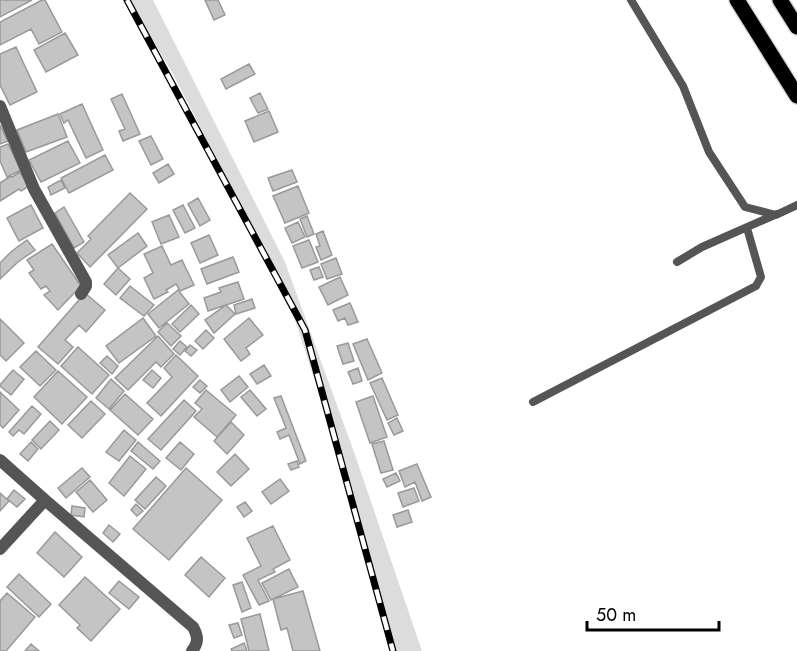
<svg xmlns="http://www.w3.org/2000/svg" width="797" height="651" viewBox="0 0 797 651" font-family="Jost,sans-serif">
	<style>
		.green { fill: #dcdcdc }
		.building { fill: #c4c4c4; stroke: #999; stroke-width: 1.5 }
		.lines { fill: none; stroke-linecap: round; stroke-linejoin: round }
		.primary-casing { stroke: #dbdbdb; stroke-width: 18 }
		.service { stroke: #555; stroke-width: 8 }
		.minor { stroke: #555; stroke-width: 12 }
		.primary { stroke: #000; stroke-width: 15 }
		.rail-casing { stroke: #000; stroke-width: 7 }
		.rail { stroke: #fff; stroke-width: 4.5; stroke-dasharray: 14; stroke-linecap: butt }
	</style>
	<rect width="100%" height="100%" fill="#fff"/>
	<path class="green" d="M128,0h25l132,262 69,190 68,199h-29l-36,-140 -69,-213 -115,-224z"/>
	<path class="building" d="M0,0h32l-32,17z
		M42,0h3l17,32 -23,12 -8,-15 -31,16v-23z
		M205,0h13l7,15 -11,5z
		M65,33l13,22 -32,17 -12,-22z
		M16,47l21,45 -27,13 -10,-20v-31z
		M249,64l6,10 -29,15 -5,-10z
		M260,93l8,16 -10,4 -8,-15z
		M122,94l18,40 -17,7 -4,-10 6,-2 -14,-30z
		M82,104l21,46 -17,8 -18,-38 -4,3 -4,-9z
		M269,111l9,21 -24,10 -9,-21z
		M58,114l9,23 -41,15 -9,-22z
		M0,125l8,16 -8,3z
		M151,136l12,23 -12,6 -12,-24z
		M68,141l12,22 -39,19 -12,-22z
		M8,144l13,26 -14,7 -7,-16v-14z
		M105,155l8,15 -44,23 -8,-15z
		M168,164l6,10 -15,9 -6,-10z
		M292,170l5,12 -24,9 -5,-13z
		M20,172l9,14 -8,5 -2,-2 -19,12v-18l11,-7 1,1z
		M61,180l4,8 -14,7 -3,-8z
		M298,186l11,27 -24,10 -12,-27z
		M130,193l17,16 -57,58 -13,-14 14,-14 -3,-3z
		M198,198l12,22 -10,6 -12,-22z
		M31,205l12,23 -24,13 -12,-23z
		M183,205l12,23 -10,5 -12,-23z
		M64,207l20,35 -10,6 -19,-35z
		M169,215l10,22 -18,7 -9,-22z
		M307,216l7,18 -7,3 -7,-18z
		M298,222l7,15 -13,6 -7,-15z
		M323,231l9,24 -11,5 -5,-13 4,-1 -4,-12z
		M138,233l9,13 -29,22 -10,-13z
		M209,235l9,20 -18,8 -9,-20z
		M27,240l8,10 -17,12 -18,17v-16l12,-12z
		M309,240l9,22 -16,6 -9,-22z
		M52,244l29,42 -23,24 -14,-15 6,-4 -4,-5 -5,3 -12,-16 5,-3 -7,-10z
		M162,246l9,19 11,-5 12,25 -14,6 -4,-7 -10,6 2,2 -14,7 -10,-21 9,-5 -9,-19z
		M233,257l6,15 -32,12 -6,-15z
		M336,258l6,16 -15,5 -6,-15z
		M319,267l4,10 -9,3 -4,-10z
		M118,268l12,11 -14,16 -12,-11z
		M340,277l8,18 -20,10 -9,-18z
		M238,282l6,17 -36,12 -4,-13 17,-6 -2,-4z
		M130,286l24,19 -10,11 -24,-18z
		M178,290l11,14 -30,24 -11,-14z
		M85,293l20,17 -19,22 -7,-7 -14,15 8,7 -15,17 -20,-17z
		M252,299l3,9 -19,6 -2,-9z
		M350,303l8,19 -10,3 -3,-7 -7,3 -5,-11z
		M191,305l8,9 -19,18 -8,-8z
		M226,305l9,9 -21,19 -9,-13z
		M143,318l13,18 -37,27 -13,-17z
		M249,318l14,17 -17,13 4,6 -9,7 -17,-22z
		M0,319l24,24 -18,18 -6,-6z
		M167,323l14,13 -10,10 -13,-14z
		M206,330l8,8 -11,11 -8,-8z
		M158,336l16,18 -13,13 -5,-5 -28,28 -13,-12z
		M367,339l15,34 -14,7 -15,-36z
		M180,341l7,6 -7,8 -7,-6z
		M348,343l6,18 -11,3 -6,-18z
		M190,345l7,5 -6,6 -6,-5z
		M78,347l31,28 -17,19 -31,-28z
		M36,351l20,19 -16,16 -20,-19z
		M176,355l22,21 -37,40 -14,-13 25,-26 -8,-9z
		M107,356l11,10 -6,8 -12,-11z
		M264,365l7,11 -14,8 -7,-10z
		M358,368l4,13 -9,3 -5,-12z
		M13,370l11,9 -13,16 -11,-9v-1z
		M152,370l9,8 -8,10 -10,-8z
		M58,371l29,26 -25,27 -28,-27z
		M239,376l9,11 -18,15 -9,-12z
		M382,378l16,37 -11,5 -17,-37z
		M111,379l13,12 -15,18 -13,-11z
		M200,380l7,6 -7,7 -7,-6z
		M206,390l30,25 -19,22 -23,-20 8,-8 -7,-6z
		M250,390l16,19 -9,7 -16,-19z
		M0,392l19,18 -16,18 -3,-3z
		M125,394l28,25 -15,16 -28,-25z
		M281,396l25,65 -6,3 -11,-29 -9,4 -3,-7 9,-4 -12,-30z
		M373,396l14,41 -17,6 -14,-41z
		M184,400l12,11 -35,39 -13,-11z
		M91,401l14,13 -23,24 -14,-13z
		M32,406l9,8 -17,20 -5,-4 -6,6 -4,-4z
		M397,418l6,13 -9,4 -6,-12z
		M50,421l9,9 -18,19 -9,-9z
		M231,422l13,13 -17,19 -13,-13z
		M124,430l12,10 -17,21 -13,-9z
		M384,441l9,29 -12,3 -9,-29z
		M31,442l7,7 -10,12 -8,-7z
		M138,442l22,19 -7,8 -22,-18z
		M180,442l14,12 -13,16 -15,-12z
		M235,454l14,15 -18,17 -14,-14z
		M130,456l16,13 -22,27 -15,-13z
		M297,461l2,6 -8,3 -3,-6z
		M417,464l14,33 -9,4 -7,-19 -10,5 -6,-16z
		M82,468l8,9 -24,21 -8,-10z
		M186,468l36,32 -53,60 -36,-31z
		M396,473l4,8 -13,6 -4,-8z
		M156,477l10,9 -21,23 -10,-9z
		M280,479l9,12 -18,13 -9,-12z
		M90,480l17,20 -14,12 -17,-20z
		M414,488l5,13 -16,6 -5,-14z
		M14,490l11,9 -8,8 -10,-8z
		M0,493l9,8 -9,10z
		M245,502l7,9 -8,6 -7,-10z
		M136,504l7,7 -6,5 -6,-6z
		M72,506l13,2 -1,9 -13,-2z
		M408,510l4,12 -15,5 -4,-12z
		M109,525l11,9 -7,8 -10,-9z
		M273,526l17,34 -17,9 2,3 -17,8 11,21 -10,4 -16,-30 18,-9 -14,-28z
		M55,532l27,25 -18,20 -27,-24z
		M201,557l24,21 -16,19 -24,-22z
		M289,569l9,18 -27,13 -9,-17z
		M19,574l32,30 -12,13 -32,-30z
		M85,577l35,32 -29,32 -14,-13 3,-3 -21,-20z
		M119,581l20,16 -10,12 -20,-16z
		M242,582l9,26 -9,4 -9,-27z
		M303,591l17,60h-27l-6,-23 -6,2 -8,-31z
		M7,593l28,24 -29,34h-6v-50z
		M260,614l9,37h-20l-8,-32z
		M238,623l4,12 -8,3 -5,-13z
		M244,643l3,8h-15l-1,-2z
		M31,644l8,7h-14z"/>
	<g class="lines">
		<g class="primary-casing">
			<path id="primary" d="M737,0l60,96
				M780,0l17,27"/>
		</g>
		<path class="service" d="M631,0l52,86 26,66 36,55 31,8 21,-10
			M677,262l25,-15 75,-33
			M533,402l223,-116 5,-9 -14,-49"/>
		<path class="minor" d="M0,106l34,83 52,93v4l-5,8
			M0,460l45,40 -45,49
			M45,500l148,127c5,9 6,15 -1,24"/>
		<use href="#primary" class="primary"/>
		<g class="rail-casing">
			<path id="rail" d="M127,0l178,330 88,321"/>
		</g>
		<use href="#rail" class="rail"/>
	</g>
	<path d="M587 621v9h132v-9" fill="none" stroke="#000000" stroke-width="3"/>
	<text x="596" y="621" font-size="18" fill="#000000" stroke="#ffffff" stroke-width="4.5" paint-order="stroke">50 m</text>
</svg>
